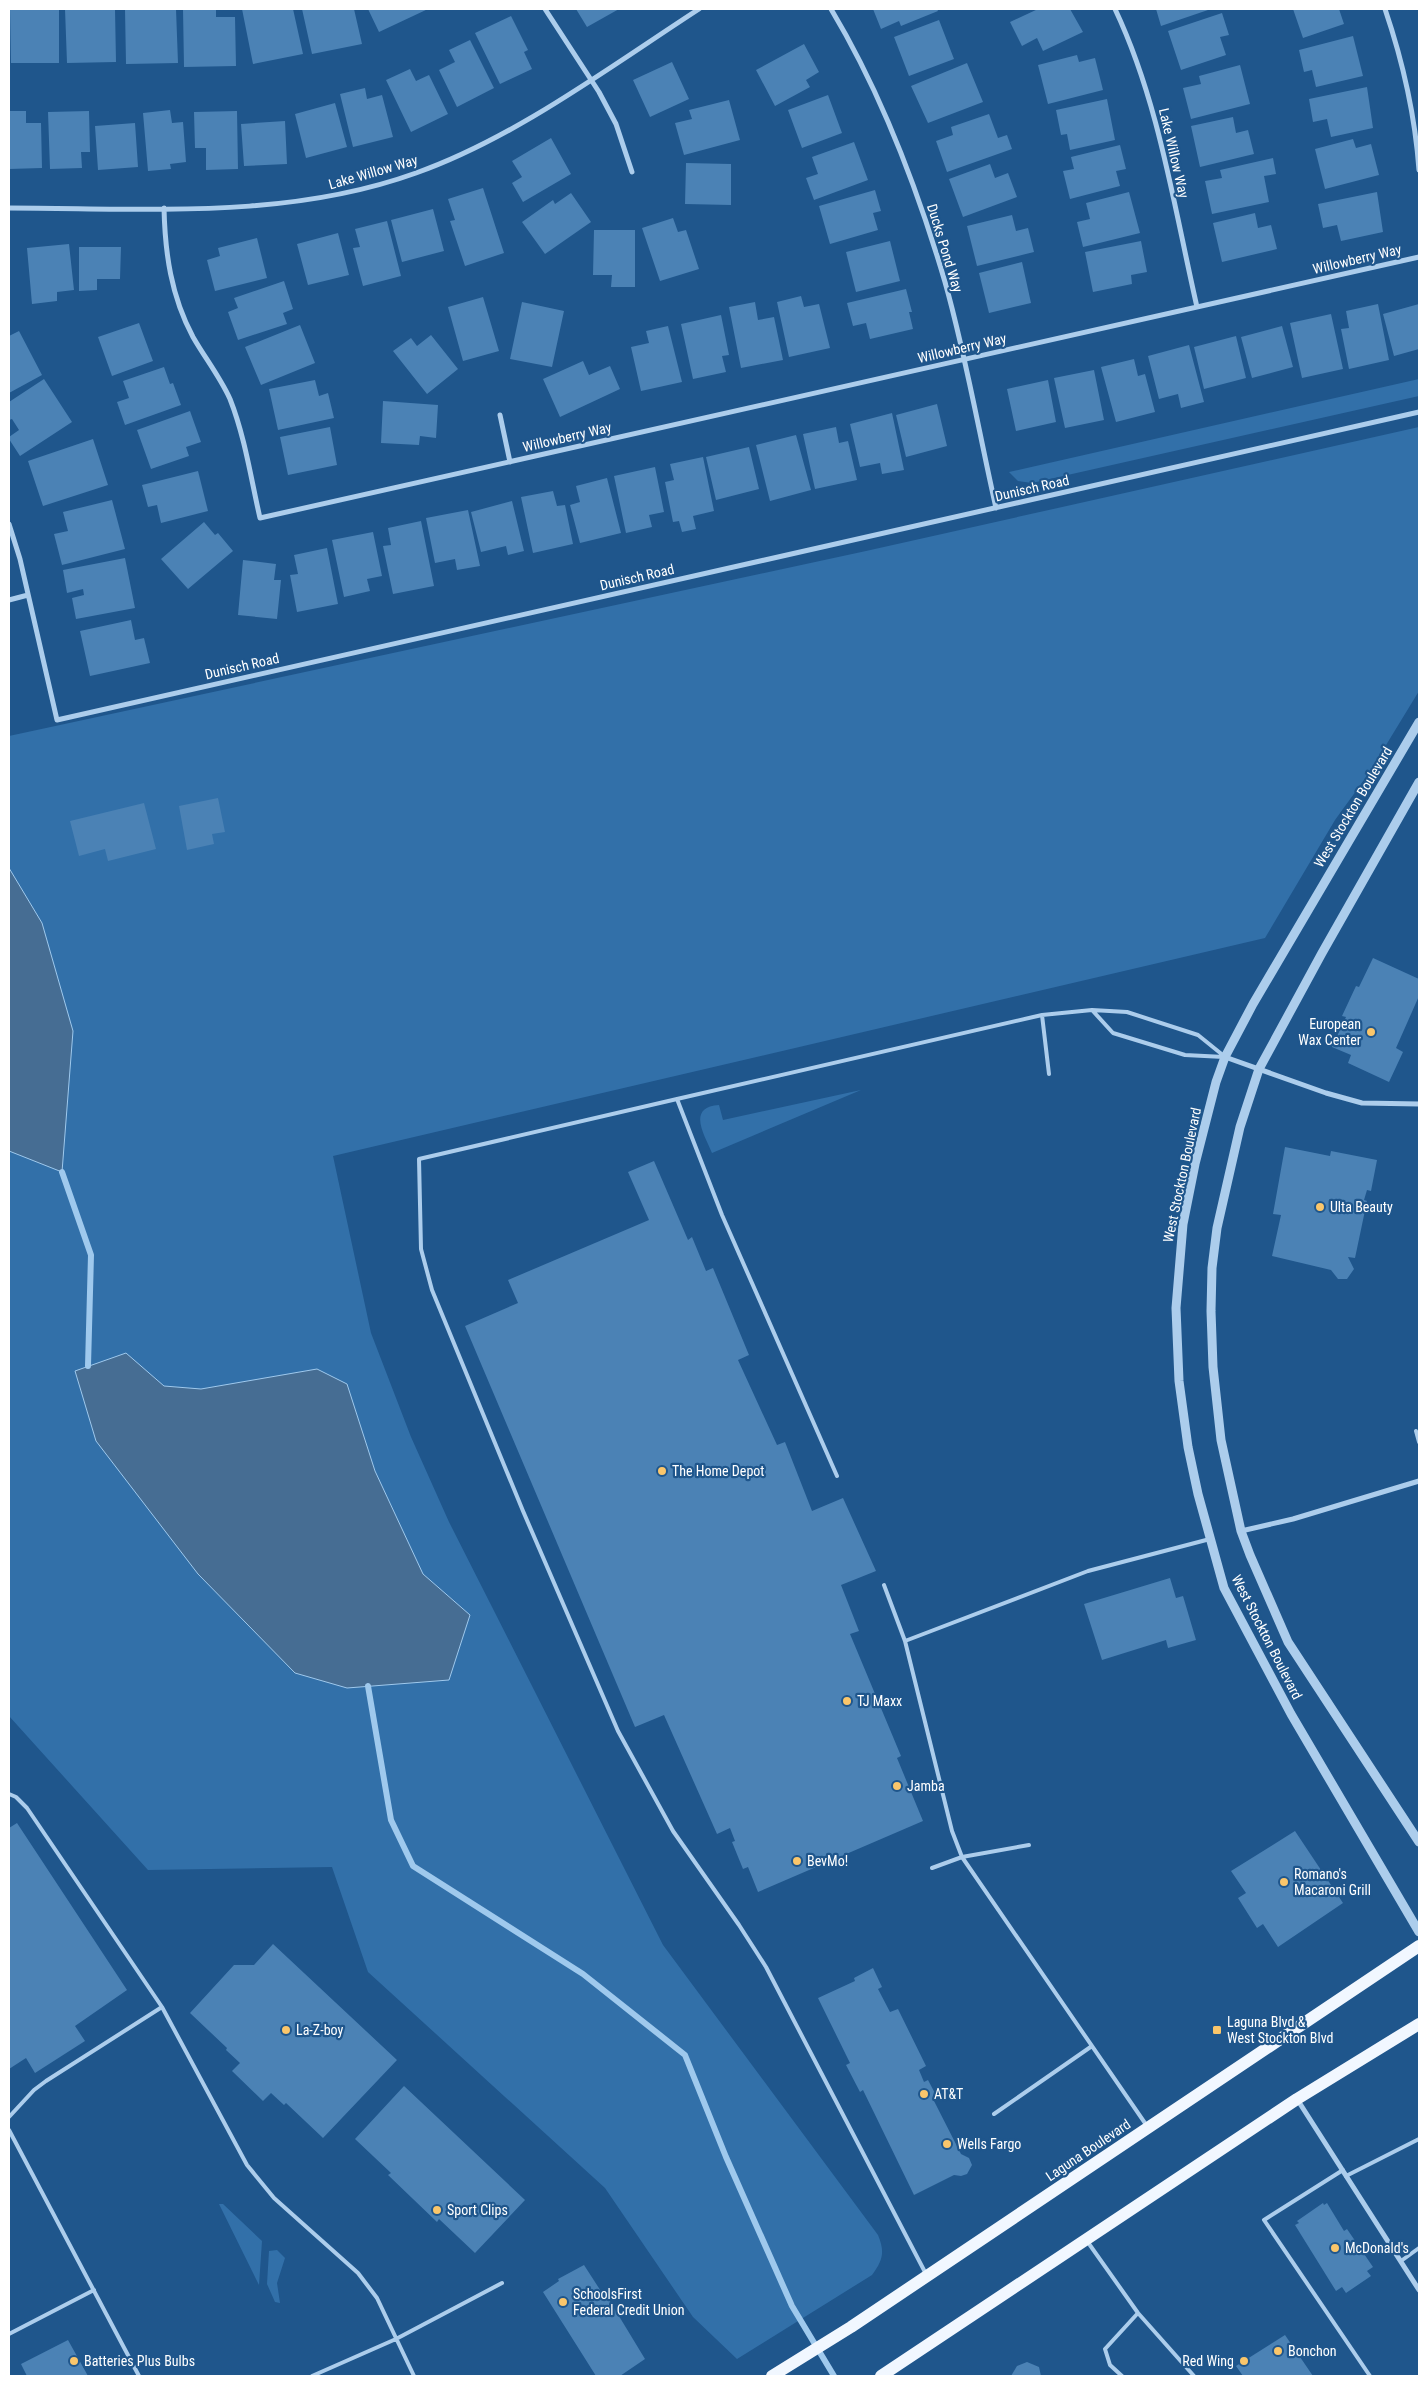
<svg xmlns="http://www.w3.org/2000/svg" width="1428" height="2385" viewBox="0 0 1428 2385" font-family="'Roboto Condensed',sans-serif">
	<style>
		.green { fill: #3270a9 }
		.water { fill: #466d93; stroke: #9fc9ed }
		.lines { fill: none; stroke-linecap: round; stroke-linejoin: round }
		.stream { stroke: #9fc9ed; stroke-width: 6 }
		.building { fill: #4b82b5 }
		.service { stroke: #accdec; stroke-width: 4 }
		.minor { stroke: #accdec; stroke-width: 5 }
		.tertiary { stroke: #accdec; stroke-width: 9 }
		.primary { stroke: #f1f7ff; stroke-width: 12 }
		.poi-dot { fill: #fac66b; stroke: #1f568c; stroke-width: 2 }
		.labels { text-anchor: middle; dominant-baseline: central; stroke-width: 4.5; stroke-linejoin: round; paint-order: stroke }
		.street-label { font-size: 14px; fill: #fff; stroke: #1f568c }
		.poi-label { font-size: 14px; fill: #fff; stroke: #1f568c; text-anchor: start }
	</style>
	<rect width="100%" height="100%" fill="#1f568c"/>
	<path class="green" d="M1419,379v17l-387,87 -14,-2 -9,-9z
		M1419,427v264l-50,82 -34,47 -70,118 -932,218 38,177 40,104 38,85 214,423 215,290c7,17 5,25 -6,40l-135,84 -44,-42 -88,-129 -237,-216 -36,-105 -184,3 -139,-154v-980l857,-185z
		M861,1090l-149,63c-7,-17 -26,-46 7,-48l4,15z
		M219,2204h4l39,37 -3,44z
		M277,2250l8,8 -8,25 3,20 -5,-1 -8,-18 2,-33z"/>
	<path class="water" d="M9,868l33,55 31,108 -11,141 -53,-21z
		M126,1353l38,33 37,3 116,-20 30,15 28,87 48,103 47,41 -21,65 -102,8 -52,-15 -97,-99 -102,-133 -21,-70z"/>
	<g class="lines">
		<path class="stream" d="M62,1172l29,83 -3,111
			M368,1686l23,134 22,46 170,108 102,81 41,102 66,149 42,70"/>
	</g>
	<path class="building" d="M10,9h49v54h-48z
		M65,9h50l1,53 -49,1z
		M125,9h51l2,54 -52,1z
		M183,9h33v8h19l1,49 -52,1z
		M242,9h51l10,45 -50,10z
		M302,9h52l8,35 -50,10z
		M368,9h60l-49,23z
		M576,9h43l-32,18z
		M873,9h64l1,2 -37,15 -2,-5 -18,8z
		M1038,9h32l13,23 -40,19 -6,-13 -15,8 -12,-24z
		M1156,9h51l1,1 -47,16z
		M1293,9h46l5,15 -41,14z
		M1222,13l7,22 -9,2 6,18 -45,15 -13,-39z
		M511,16l17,34 -4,2 8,17 -32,15 -25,-51z
		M939,20l15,39 -45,17 -15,-39z
		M1353,36l10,40 -47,11 -4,-17 -8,2 -5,-22z
		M470,40l24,48 -37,19 -18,-37 16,-8 -6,-12z
		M804,44l15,28 -13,8 4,7 -35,19 -19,-36z
		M1077,55l2,7 16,-4 8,32 -55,14 -10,-39z
		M672,62l17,37 -39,18 -17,-37z
		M967,63l16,39 -55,21 -17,-37z
		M1240,65l10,39 -59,15 -8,-31 18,-4 -2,-8z
		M410,69l6,12 13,-6 19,39 -37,18 -25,-52z
		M1367,87l6,41 -42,9 -4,-18 -14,3 -4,-23z
		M365,88l2,11 15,-4 11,42 -40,10 -13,-53z
		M828,95l14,38 -40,15 -14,-38z
		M1107,99l8,41 -45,10 -3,-16 -6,1 -5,-25z
		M729,100l11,40 -56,15 -9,-32 17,-4 -3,-9z
		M335,103l12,44 -41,11 -11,-44z
		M170,110l2,13 11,-1 3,40 -16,2 1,5 -23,2 -5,-58z
		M9,111h17v12h15l1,45 -33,1z
		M89,111l1,41h-9l1,16 -32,1 -2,-57z
		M237,111l1,58 -32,1v-22h-11l-1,-36z
		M989,114l9,24 9,-3 5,14 -65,23 -11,-31 17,-6 -2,-8z
		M1233,117l3,16 12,-3 6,24 -54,13 -9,-41z
		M285,121l2,43 -43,2 -3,-42z
		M135,123l3,44 -40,3 -3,-44z
		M551,138l20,36 -48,28 -11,-19 10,-6 -10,-16z
		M1353,139l3,9 15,-4 8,31 -54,14 -10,-40z
		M854,142l14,38 -54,20 -8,-22 12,-4 -6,-17z
		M1120,145l6,24 -10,2 4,15 -50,13 -7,-28 11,-2 -3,-12z
		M1273,158l3,16 -12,2 5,26 -57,12 -7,-33 17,-3 -2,-8z
		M686,163l45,1v41l-46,-1z
		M990,164l5,14 13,-5 9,24 -54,20 -14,-38z
		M483,188l21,65 -39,13 -15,-45 5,-1 -7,-21z
		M875,190l6,21 -8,2 5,17 -48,14 -11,-38z
		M1129,192l11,41 -57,14 -6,-25 13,-3 -4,-16z
		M1377,192l6,40 -42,9 -4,-16 -14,3 -5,-24z
		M571,193l20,29 -46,32 -23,-32 31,-22 2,4z
		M433,209l11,42 -42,11 -11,-42z
		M1255,213l3,15 13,-3 6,24 -55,13 -9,-39z
		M1012,215l4,16 12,-3 6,24 -57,14 -10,-40z
		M673,218l5,14 8,-2 13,39 -39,12 -18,-53z
		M387,221l14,55 -38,10 -10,-38 7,-1 -5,-18z
		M594,230h41v57h-24l1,-12h-19z
		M338,233l11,42 -41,10 -11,-41z
		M257,238l10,40 -52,13 -8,-31 13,-4 -2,-8z
		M890,241l10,40 -44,11 -10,-40z
		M1141,241l6,31 -16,3 1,9 -39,8 -8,-40z
		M69,244l5,46 -17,2v9l-25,3 -5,-56z
		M79,247h42l-1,32h-23v11l-18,1z
		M1022,262l9,41 -42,10 -10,-40z
		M284,281l9,28 -10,4 4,11 -49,16 -10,-28 10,-4 -4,-10z
		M906,289l6,23h-3l4,17 -43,10 -4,-16 -13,3 -6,-23z
		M801,296l3,11 15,-3 11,44 -41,9 -12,-55z
		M483,297l16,54 -36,10 -15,-54z
		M522,302l42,9 -12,56 -42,-8z
		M755,302l3,18 16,-3 9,43 -42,8 -12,-61z
		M1378,304l11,56 -40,9 -8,-40 8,-1 -3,-17z
		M1419,304v45l-25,7 -11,-42z
		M1331,314l12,55 -41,9 -12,-55z
		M721,315l8,40 -7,1 4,16 -33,7 -12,-55z
		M139,323l14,38 -41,15 -14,-39z
		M300,325l15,38 -54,22 -16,-38z
		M668,326l14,56 -41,9 -10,-44 18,-4 -3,-12z
		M1282,326l11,41 -41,11 -11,-41z
		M19,331l23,44 -33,18v-57z
		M431,335l27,34 -31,25 -34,-43 18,-13 6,8z
		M1236,336l10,42 -42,11 -10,-42z
		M1189,345l15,57 -23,6 -3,-14 -19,5 -11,-43z
		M1134,359l4,17 7,-2 10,38 -39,10 -15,-55z
		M583,361l6,14 21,-9 10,23 -60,28 -17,-38z
		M164,367l6,17 3,-1 8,22 -56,20 -8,-23 12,-4 -6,-17z
		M1094,370l10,50 -39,8 -11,-50z
		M44,379l28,43 -52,34 -11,-17v-2l10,-7 -7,-11 -3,1v-18z
		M315,380l4,16 9,-3 6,25 -56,12 -9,-41z
		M1048,380l8,42 -40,9 -9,-42z
		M383,401l55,4 -2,33 -16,-2 -1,9 -38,-2z
		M937,404l10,42 -41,11 -10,-42z
		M190,411l11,31 -15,5 3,9 -38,13 -14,-39z
		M892,413l12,57 -22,4 -2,-11 -20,4 -10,-43z
		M330,427l7,38 -49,10 -8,-38z
		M836,427l3,16 9,-2 9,39 -42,9 -12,-55z
		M796,435l15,55 -41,11 -14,-56z
		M93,439l15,46 -65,21 -15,-45z
		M749,447l10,42 -43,11 -10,-43z
		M703,457l11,54 -21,5 3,13 -14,3 -3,-11 -6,1 -8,-40 9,-2 -4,-16z
		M655,467l9,45 -15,3 3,12 -26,6 -12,-57z
		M198,471l10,40 -47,12 -4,-18 -9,2 -6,-22z
		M607,478l14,55 -41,10 -10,-38 10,-3 -4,-16z
		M553,491l4,15 8,-1 8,39 -40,9 -12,-56z
		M112,500l13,49 -63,16 -8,-31 14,-3 -5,-19z
		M512,501l12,50 -16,4 -2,-9 -25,6 -10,-40z
		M468,510l12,56 -23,4 -2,-11 -20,4 -9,-45z
		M421,521l13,65 -41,8 -10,-48 8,-1 -3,-17z
		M204,522l11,13 3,-2 15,18 -45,38 -27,-30z
		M373,532l9,44 -15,3 3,12 -26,6 -12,-57z
		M327,548l11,56 -41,8 -7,-37 8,-1 -4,-19z
		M125,558l10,50 -59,11 -4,-21 12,-3 -1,-6 -16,4 -4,-23z
		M243,560l33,4 -2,16h7l-4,39 -39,-4z
		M131,620l4,20 9,-2 6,25 -60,13 -10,-45z
		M218,798l7,34 -13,2 2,10 -27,6 -8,-44z
		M144,803l12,46 -48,12 -3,-12 -26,7 -9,-35z
		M1373,958l46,21v17l-23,52 7,4 -14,30 -41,-19 3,-8 -19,-8 14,-30 -4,-1 14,-30 3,1z
		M1285,1147l45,9 1,-5 46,9 -6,31 -4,-1 -3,10 3,1 -12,57 -7,-1 6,12 -7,10h-9l-7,-9 -59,-14 9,-41 -8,-1z
		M654,1161l34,79 4,-3 14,34 7,-3 36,87 -11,5 39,85 8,-3 27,69 31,-13 33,73 -35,14 18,46 -9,3 51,122 -4,2 26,63 -165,71 -10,-25 -5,2 -11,-27 3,-1 -5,-13 -13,6 -53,-119 -29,12 -170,-401 53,-23 -10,-23 141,-60 -21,-48z
		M1170,1578l6,20 7,-2 13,44 -28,8 -2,-8 -64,20 -18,-56z
		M17,1823l110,167 -52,36 10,15 -50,32 -9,-15 -17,11v-241z
		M1295,1831l48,72 -65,44 -15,-23 -6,4 -19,-30 8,-5 -15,-22z
		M273,1944l124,116 -74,78 -37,-35 -2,2 -13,-12 -8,8 -31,-30 8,-8 -14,-13 1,-2 -37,-35 44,-48h20z
		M873,1968l9,19 -4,2 12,23 8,-3 28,57 -7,4 5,12 4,-2 10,19 -4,2 27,53 8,4 3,7 -5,9 -6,2 -7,-1 -40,20 -51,-105 -3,2 -14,-27 4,-2 -32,-65 37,-17 -1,-3z
		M404,2086l121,114 -50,53 -36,-34 -2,3 -49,-47 3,-2 -36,-34z
		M1323,2203l1,2 3,-2 17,28 3,-2 26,38 -6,4 4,5 -25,17 -4,-6 -6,4 -41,-66 4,-2 -2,-2z
		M584,2265l22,34 2,-1 37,61 -25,17h-24l-53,-84 16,-11 -1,-2z
		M1285,2335l28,41h-70l-7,-10z
		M68,2340l20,36h-61l-6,-12z
		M1027,2362l12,5 2,9h-30l6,-10z"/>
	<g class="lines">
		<path class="service" d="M1092,1010l21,23 72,22 39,2
			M1042,1015l7,59
			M677,1099l-258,60 2,90 11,41 91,221 95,220 55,100 66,94 27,42 160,307
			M1416,1431l3,11
			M837,1476l-115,-261 -45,-116 365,-84 50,-5 35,2 71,23 26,21
			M884,1585l21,56 47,190 10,26 185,269
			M905,1641l183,-70 122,-32
			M9,1794l7,3 11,11 135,199 85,158 27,33 84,75 19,25 37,78
			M932,1868l30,-11 67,-12
			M994,2114l98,-68
			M9,2117l25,-27 12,-9 116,-74
			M9,2130l130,246
			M1343,2170l-79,50 106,156
			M1346,2176l73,-37
			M1087,2241l51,72 56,63
			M1401,2261l18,-13
			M9,2334l85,-44
			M312,2376l84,-37 106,-56
			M1122,2376l-12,-11 -5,-16 33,-36"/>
		<path class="minor" d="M545,9l54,83 17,32 16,48
			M831,9c51,85 86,178 114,273 21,74 34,151 51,226
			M1115,9c44,93 59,198 82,298
			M1385,9c18,53 30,106 34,161
			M9,208c136,0 277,12 407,-35 99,-35 195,-107 283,-164
			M164,208c1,45 7,88 29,129 12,21 27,40 37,62 15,38 21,80 30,119l1159,-261
			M500,415l10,47
			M9,524l11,35 37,161 1362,-308
			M9,600l19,-5
			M1225,1057l101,36 36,10 57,1
			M1241,1531l52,-12 126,-38
			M1297,2099l122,191"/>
		<path class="tertiary" d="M1419,722l-166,282 -28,53 -9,25 -21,82 -12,60 -7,84 3,73 9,66 10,47 26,94 67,126 128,218
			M1419,782l-97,171 -63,116 -19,58 -23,101 -5,40 -1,43 2,56 8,73 20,91 9,24 38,87 131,200"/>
		<path class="primary" d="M772,2376l79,-49 568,-381
			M881,2376l416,-277 122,-75"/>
	</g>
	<g class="poi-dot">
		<circle cx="1371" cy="1032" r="5"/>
		<circle cx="1320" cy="1207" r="5"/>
		<circle cx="662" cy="1471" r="5"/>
		<circle cx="847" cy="1701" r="5"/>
		<circle cx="897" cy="1786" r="5"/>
		<circle cx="797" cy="1861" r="5"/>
		<circle cx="1284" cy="1882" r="5"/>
		<circle cx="286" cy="2030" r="5"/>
		<rect x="1212" y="2025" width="10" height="10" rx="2.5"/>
		<circle cx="924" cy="2094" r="5"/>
		<circle cx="947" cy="2144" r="5"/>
		<circle cx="437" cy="2210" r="5"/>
		<circle cx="1335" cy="2248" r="5"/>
		<circle cx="563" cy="2302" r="5"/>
		<circle cx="1278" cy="2351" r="5"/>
		<circle cx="74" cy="2361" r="5"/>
		<circle cx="1244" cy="2361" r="5"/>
	</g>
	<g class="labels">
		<g class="street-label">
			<text transform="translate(1174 153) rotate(77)">Lake Willow Way</text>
			<text transform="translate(373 172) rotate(-16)">Lake Willow Way</text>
			<text transform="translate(945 248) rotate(73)">Ducks Pond Way</text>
			<text transform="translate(1357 259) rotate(-13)">Willowberry Way</text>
			<text transform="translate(962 348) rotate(-13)">Willowberry Way</text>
			<text transform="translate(567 437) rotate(-13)">Willowberry Way</text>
			<text transform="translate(1032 488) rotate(-13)">Dunisch Road</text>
			<text transform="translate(637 577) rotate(-13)">Dunisch Road</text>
			<text transform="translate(242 666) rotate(-13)">Dunisch Road</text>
			<text transform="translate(1353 807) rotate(-59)">West Stockton Boulevard</text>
			<text transform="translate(1182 1175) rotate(-78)">West Stockton Boulevard</text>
			<text transform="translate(1267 1637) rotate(63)">West Stockton Boulevard</text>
			<text transform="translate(1088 2150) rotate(-34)">Laguna Boulevard</text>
		</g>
		<g class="poi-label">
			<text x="1361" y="1024" text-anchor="end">European<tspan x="1361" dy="16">Wax Center</tspan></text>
			<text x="1330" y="1207">Ulta Beauty</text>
			<text x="672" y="1471">The Home Depot</text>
			<text x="857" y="1701">TJ Maxx</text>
			<text x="907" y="1786">Jamba</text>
			<text x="807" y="1861">BevMo!</text>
			<text x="1294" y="1874">Romano's<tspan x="1294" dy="16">Macaroni Grill</tspan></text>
			<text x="1227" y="2022">Laguna Blvd &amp;<tspan x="1227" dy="16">West Stockton Blvd</tspan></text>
			<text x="296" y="2030">La-Z-boy</text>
			<text x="934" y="2094">AT&amp;T</text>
			<text x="957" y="2144">Wells Fargo</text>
			<text x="447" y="2210">Sport Clips</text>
			<text x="1345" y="2248">McDonald's</text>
			<text x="573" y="2294">SchoolsFirst<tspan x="573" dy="16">Federal Credit Union</tspan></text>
			<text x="1288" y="2351">Bonchon</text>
			<text x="84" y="2361">Batteries Plus Bulbs</text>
			<text x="1234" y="2361" text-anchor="end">Red Wing</text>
		</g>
	</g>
	<rect width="1428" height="2385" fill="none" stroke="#ffffff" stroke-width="20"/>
</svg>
